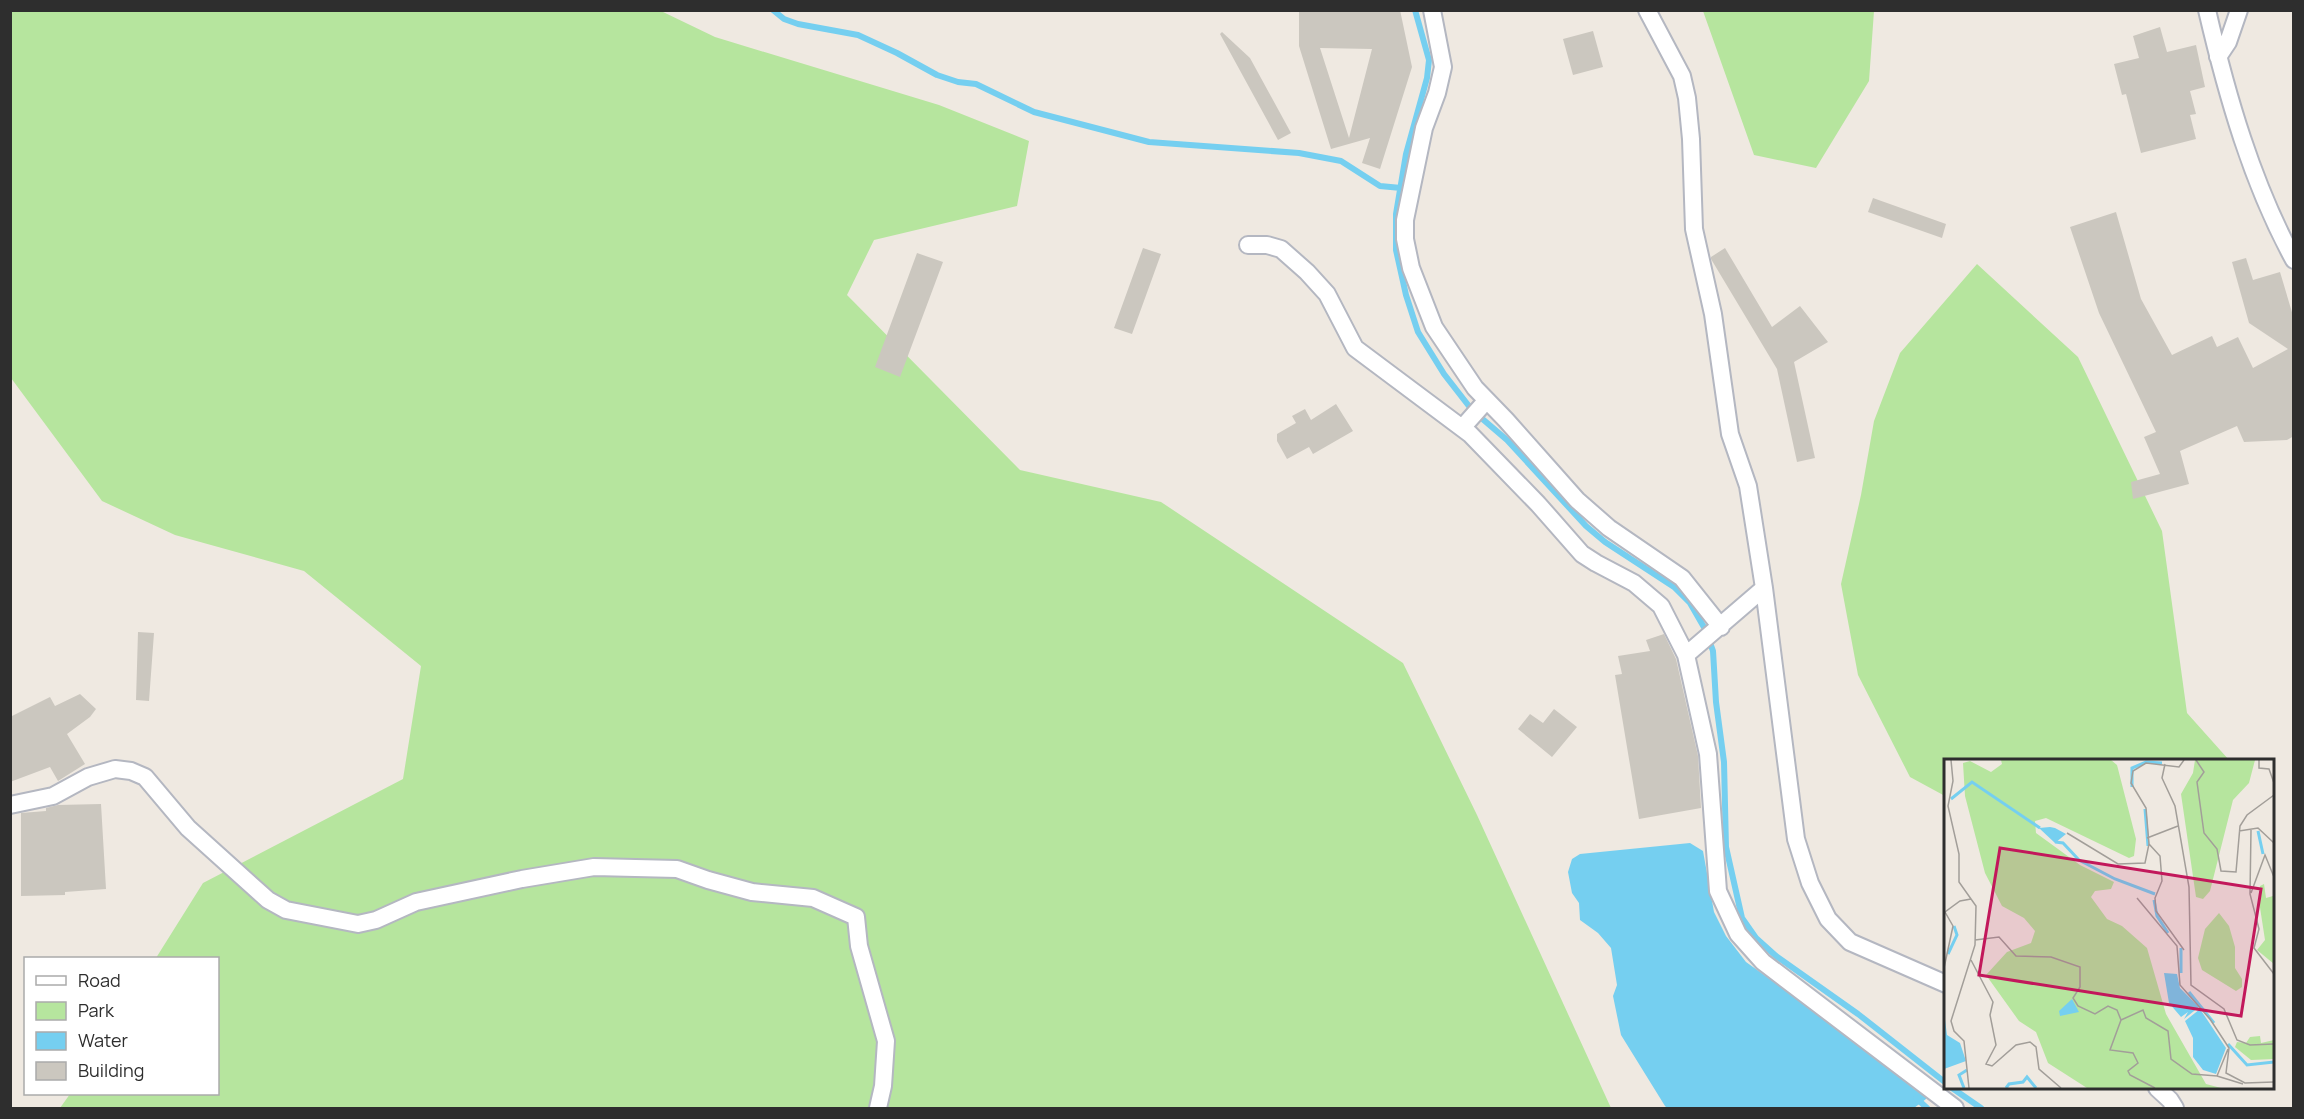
<svg xmlns="http://www.w3.org/2000/svg" width="2304" height="1119" viewBox="0 0 2304 1119" font-family="Manrope,sans-serif">
	<style>
		.green { fill: #b6e59e }
		.water { fill: #75cff0 }
		.lines { fill: none; stroke-linecap: round; stroke-linejoin: round }
		.stream { stroke: #75cff0; stroke-width: 6 }
		.building { fill: #cbc7bf; fill-rule: evenodd }
		.minor-casing { stroke: #b4b7c1; stroke-width: 20 }
		.minor { stroke: #fff; stroke-width: 16 }
		.inset-river { fill: none; stroke: #75cff0; stroke-width: 3 }
		.inset-road { fill: none; stroke: #a29e99; stroke-width: 1.5 }
		.view { fill: #c2185b; fill-opacity: 0.15; stroke: #c2185b; stroke-width: 3 }
		.inset-edge { fill: none; stroke: #2e2e2e; stroke-width: 3 }
	</style>
	<rect width="100%" height="100%" fill="#efe9e1"/>
	<path class="green" d="M11,11h650l54,26 224,68 90,36 -12,65 -143,34 -27,55 173,175 141,32 242,161 74,152 134,293h-1551l10,-14h148v-136h-62l47,-75 200,-104 18,-113 -117,-95 -129,-36 -73,-34 -91,-123z
		M1703,11h171l-5,70 -53,87 -62,-13z
		M1977,264l101,93 84,174 25,182 42,47h-283l-1,36 -35,-19 -52,-102 -17,-91 20,-89 13,-74 26,-68z"/>
	<path class="water" d="M1690,843l13,8 11,61 12,24 20,26 93,66 53,40 22,21 13,6 -1,4 -12,9h-247l-2,-2 -44,-71 -8,-39 4,-11 -6,-37 -13,-15 -18,-13 -1,-17 -7,-10 -4,-21 4,-13 8,-5z"/>
	<g class="lines">
		<path class="stream" d="M773,10l11,9 14,5 60,11 39,18 40,22 21,7 18,2 58,28 115,30 150,11 42,8 39,25 21,2
			M1415,10l14,50 -2,18 -21,76 -10,60v36l10,45 12,37 26,42 28,36 35,30 79,86 19,16 69,45 16,16 15,26 8,22 3,51 8,60 2,85 16,71 14,20 20,18 82,58 88,69
			M1952,1088l29,20
			M1916,1098l11,10"/>
	</g>
	<path class="building" d="M1299,10h101l12,57 -32,102 -18,-6 8,-25 -39,11 -32,-103zM1320,48l52,1 -23,89z
		M2160,27l7,25 29,-7 9,42 -15,4 6,23 -6,1 6,24 -55,14 -15,-59 -4,1 -8,-31 25,-6 -6,-22z
		M1593,31l10,36 -30,8 -10,-36z
		M1222,32l28,26 41,75 -13,7 -58,-106z
		M1873,198l73,26 -4,14 -74,-26z
		M2116,212l25,87 31,56 40,-19 5,11 21,-10 15,31 35,-19 -39,-26 -17,-61 14,-4 7,22 27,-8 14,47v117l-7,4 -43,2 -7,-16 -57,25 9,33 -56,15 -2,-17 29,-8 -16,-37 12,-5 -57,-119 -29,-86z
		M1143,248l18,6 -29,80 -18,-6z
		M1725,248l47,79 28,-21 28,36 -34,20 21,96 -18,4 -20,-93 -66,-110v-2z
		M917,253l26,9 -43,115 -25,-10z
		M1336,404l17,27 -40,23 -4,-7 -22,12 -10,-18v-7l19,-11 -4,-7 13,-7 6,11z
		M138,632l16,1 -5,68 -13,-1z
		M1664,634l12,25 22,97 3,52 -62,11 -24,-144 7,-1 -4,-18 32,-5 -4,-11z
		M80,694l16,15 -6,8 -23,17 18,30 -27,17 -8,-14 -40,15v-65l40,-20 5,9z
		M1554,709l23,18 -25,30 -34,-28 12,-15 13,9z
		M101,804l5,85 -41,3v3l-44,1v-83l25,-2v-3l12,-3z"/>
	<g class="lines">
		<g class="minor-casing">
			<path id="minor" d="M1432,10l11,57 -6,26 -13,35 -19,92v19l6,29 23,59 41,61 31,32 71,80 32,28 73,50 39,49
				M1647,10l35,66 5,22 4,41 3,90 19,85 17,120 18,52 16,102 32,251 14,44 18,36 22,23 96,42
				M2207,10c20,86 45,173 87,250
				M2218,57l10,-15 11,-32
				M1248,245h19l14,4 26,23 20,22 28,54 115,86 68,70 44,50 14,9 38,20 27,23 25,49 22,99 10,137 20,43 25,28 192,146
				M1462,428l24,-27
				M1686,655l78,-67
				M10,805l43,-9 35,-19 27,-8 16,2 14,6 43,51 80,72 18,10 72,14 18,-4 40,-18 106,-23 72,-12 83,2 31,11 44,12 61,6 43,19 3,29 27,95 -3,45 -5,22
				M2157,1088l13,12 5,8"/>
		</g>
		<use href="#minor" class="minor"/>
	</g>
	<g transform="translate(1944 759)">
		<rect width="330" height="330" fill="#efe9e1"/>
		<path d="M57,1h110l6,5 19,74 -2,17 -5,2 -83,-40 -11,3 1,12 44,32 34,17 -3,7 -16,2 -4,6 16,22 15,7 25,22 19,66 40,70 15,4h-134l-39,-25 -12,-31 -17,-11 -33,-46 21,-23 24,-9 4,-12 -11,-13 -22,-12 -17,-33 -20,-77 -2,-33 7,-2 21,11 11,-8zM251,1h60l-6,23 -16,17 -23,91 -7,8 -7,-2 -15,-103 12,-21zM320,125l2,14 7,-2 1,3v65l-17,-14 8,-10 -6,-39 1,-15zM275,154l10,13 6,21v21l7,11v8l-6,4 -34,-21 -4,-12 7,-29zM316,277l1,7 13,-3v19l-23,1 -16,-13 2,-5 9,1 4,-6z" fill="#b6e59e"/>
		<path d="M106,68l5,1 11,6 -11,9 -16,-15zM220,214l13,1 3,14 19,19 -15,12 4,-7 -7,5 -12,-14zM128,240l7,13 -19,4 -1,-5zM256,250l26,39 -10,26 -13,-4 -10,-13v-19l-8,-17zM0,253l3,23 13,8 6,18 -22,8z" fill="#75cff0"/>
		<path class="inset-river" d="M188,28v-19l14,-6 16,1M7,40l21,-17 68,46M201,50l3,37M314,72l5,23M111,83l8,1 16,17 36,19 40,15M210,141l3,16 11,17M4,195l9,-19 -3,-9M237,214v-25M245,233l25,31M284,285l19,21 27,-3M20,329l-5,-13 8,-5M62,329l3,-4 14,-2 4,-5 9,11"/>
		<path class="inset-road" d="M7,1l2,21 -5,25 11,48v28l17,24 -1,39 -24,76 3,10 10,10 5,47M252,1l8,12 -7,10 7,51 13,16 4,22 15,1 4,-46 7,-11 27,-20M315,1v8l10,1 5,14M221,5l-3,14 13,28 14,81 2,98 33,24 13,31 13,5 24,-1M307,71l-1,64 9,35 -5,19 20,26M295,72l19,-3 16,15M123,74l51,31 27,-1 4,-19 -3,-36 -15,-25 2,-12 13,-8 33,4 5,-7M203,79l31,-12M205,85l11,12 2,25 -7,17 1,13 28,39M330,119v19M307,134l14,-38 9,22M193,139l40,48 3,39 30,34 19,29 -3,25 19,10 29,-1M31,181l24,-3 17,19 35,1 29,10v20l-7,11 5,8 17,8 13,-8 9,4 4,10 -11,30 23,3 5,10 -10,8 2,4 25,13M27,201l22,42 -3,13 6,30 -10,19 6,2 24,-21 14,-3 6,5 3,22 22,19M0,209l9,-42 -8,-14 15,-11 11,-2M177,261l22,-10 3,8 22,13 3,28 21,15 25,2 11,-27M273,317l26,8"/>
		<path class="view" d="M56,89l261,41 -20,127 -262,-41z"/>
		<rect width="330" height="330" class="inset-edge"/>
	</g>
	<rect width="2304" height="1119" fill="none" stroke="#2e2e2e" stroke-width="24"/>
	<rect x="24" y="957" width="195" height="138" fill="#ffffff" stroke="#ababab" stroke-width="1.5"/>
	<rect x="36" y="976" width="30" height="9" fill="#ffffff" stroke="#ababab" stroke-width="1.5"/>
	<text x="78" y="987" font-size="18" fill="#2e2e2e">Road</text>
	<rect x="36" y="1002" width="30" height="18" fill="#b6e59e" stroke="#ababab" stroke-width="1.5"/>
	<text x="78" y="1017" font-size="18" fill="#2e2e2e">Park</text>
	<rect x="36" y="1032" width="30" height="18" fill="#75cff0" stroke="#ababab" stroke-width="1.5"/>
	<text x="78" y="1047" font-size="18" fill="#2e2e2e">Water</text>
	<rect x="36" y="1062" width="30" height="18" fill="#cbc7bf" stroke="#ababab" stroke-width="1.5"/>
	<text x="78" y="1077" font-size="18" fill="#2e2e2e">Building</text>
</svg>
